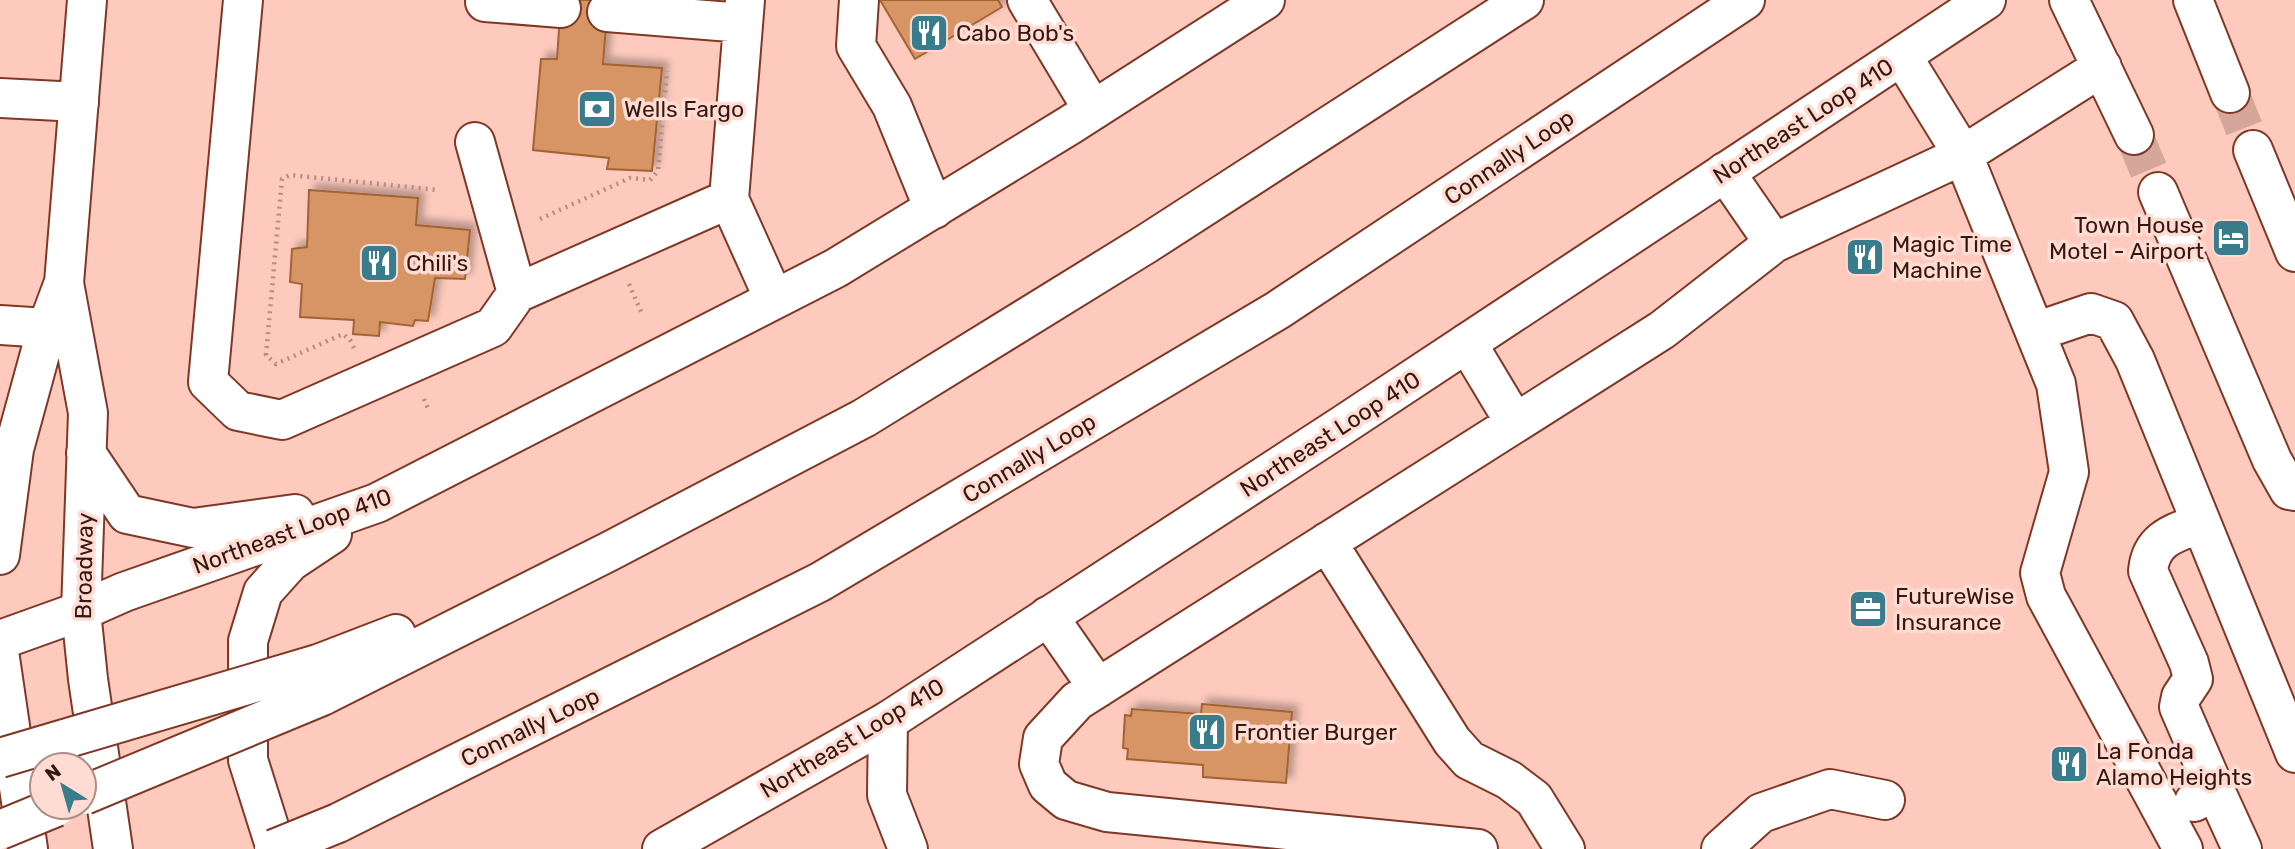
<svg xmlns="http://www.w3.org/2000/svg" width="2295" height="849" viewBox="0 0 2295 849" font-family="Rubik,sans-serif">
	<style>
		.building { fill: #d79465; stroke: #a26334; stroke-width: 2; filter: url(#shadow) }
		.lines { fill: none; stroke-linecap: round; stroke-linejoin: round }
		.minor-tunnel { stroke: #d5a69a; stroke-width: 38; stroke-dasharray: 38 19; stroke-linecap: butt }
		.minor-casing { stroke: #7f3826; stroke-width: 42 }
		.major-casing { stroke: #7f3826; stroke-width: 42 }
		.highway-casing { stroke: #7f3826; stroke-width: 42 }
		.path { stroke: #b98c81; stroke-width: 4.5; stroke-dasharray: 2 5; stroke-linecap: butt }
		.minor { stroke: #fff; stroke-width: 38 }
		.major { stroke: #fff; stroke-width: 38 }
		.highway { stroke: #fff; stroke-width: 38 }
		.highway-bridge-casing { stroke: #7f3826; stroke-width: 42; stroke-linecap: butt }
		.highway-bridge { stroke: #fff; stroke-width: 38 }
		.labels { text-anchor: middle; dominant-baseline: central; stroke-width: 7; stroke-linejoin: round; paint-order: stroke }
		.poi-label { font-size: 23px; fill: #36170f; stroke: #ffdcd3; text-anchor: start }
		.street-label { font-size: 23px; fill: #36170f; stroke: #ffdcd3 }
	</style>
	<defs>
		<filter id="shadow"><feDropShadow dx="6" dy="-6" stdDeviation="3.5" flood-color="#0004"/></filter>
	</defs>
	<rect width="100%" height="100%" fill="#fdcabd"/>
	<path class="building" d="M561,0h47l-5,64 59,4 -10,103 -45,-2 2,-11 -76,-8 8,-91h16z
		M880,0h118l4,7 -87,52z
		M309,190l109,8 -2,27 54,5 -5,49 -30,-1 -7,43 -13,-1 -2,6 -33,-4 -1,14 -26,-2 1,-14 -54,-3 2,-33 -12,-2 2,-33 15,-2z
		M1202,704l90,8 -6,71 -83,-6v-12l-76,-6 1,-10 -5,-1 2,-33 6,1 1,-7 69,5z"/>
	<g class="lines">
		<path class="minor-tunnel" d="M2230,93l23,57
			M2134,135l24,57"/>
		<g class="minor-casing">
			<path id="minor" d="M243,0l-35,382 30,29 44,9 211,-93 24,-34 212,-94 45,100
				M859,0l-3,46 36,60 42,103
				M1027,0l66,110
				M2069,0l65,135
				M2193,0l37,93
				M485,2l76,6
				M607,12l136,11
				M1902,56l61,99 93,229 13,88 -29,101 6,23 137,253
				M0,98l79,4
				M475,142l42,151
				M2253,150l42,102
				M1725,172l49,71
				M2158,192l114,268 17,30 6,1
				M729,199l16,-199
				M0,325l47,3
				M2035,332l56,-19 23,8 21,39 160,393
				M1467,343l48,80
				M2201,523c-26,10 -50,15 -53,48l41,92 4,16 -12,18 -2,10 36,83
				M1327,542l125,199 17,19 40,20 25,19 31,50
				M1048,616l50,72
				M888,721l-1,74 21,54
				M2194,802l21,-12 27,59
				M1478,849l-371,-37 -41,-12 -18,-15 -9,-21 4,-26 34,-37 585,-371 112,-87 189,-88 139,-88
				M1721,849l40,-36 69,-24 55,11"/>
		</g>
		<g class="major-casing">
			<path id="major" d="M87,0l-23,283 24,130 -7,198 7,68 25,170
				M86,453l41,61 66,14 102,-14
				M0,555l14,-106 33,-121 16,-43
				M0,640l81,-29 43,-19 253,-89 459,-235 234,-143 195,-125
				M0,658l28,191
				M276,849l-28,-89v-119l15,-49 27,-30 42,-28
				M662,849l226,-128 455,-296 643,-425"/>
		</g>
		<g class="highway-casing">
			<path id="highway" d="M318,664l78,-30
				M322,696l288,-145 254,-133 282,-174 378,-244
				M338,823l482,-241 458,-272 467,-310"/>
		</g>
		<path class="path" d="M540,219l90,-41 20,2 8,-9 9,-100
			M629,284l14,32
			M354,348l-4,-8 -7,-6 -67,30 -10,-9 16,-176 8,-4 148,15
			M424,399l5,12"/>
		<use href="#minor" class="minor"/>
		<use href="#major" class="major"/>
		<use href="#highway" class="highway"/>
		<g class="highway-bridge-casing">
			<path id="highway-bridge" d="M0,758l318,-94
				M84,795l238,-99
				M0,830l56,-23
				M274,849l64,-26"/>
		</g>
		<use href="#highway-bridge" class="highway-bridge"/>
	</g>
	<defs>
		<g id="restaurant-square" transform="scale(2.0125)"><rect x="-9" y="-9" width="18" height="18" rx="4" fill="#397c8c" stroke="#ffdcd3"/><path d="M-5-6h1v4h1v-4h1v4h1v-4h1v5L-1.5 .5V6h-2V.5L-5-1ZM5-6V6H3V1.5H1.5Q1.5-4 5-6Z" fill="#fff"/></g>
		<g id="bank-square" transform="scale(2.0125)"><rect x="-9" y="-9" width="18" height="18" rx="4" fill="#397c8c" stroke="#ffdcd3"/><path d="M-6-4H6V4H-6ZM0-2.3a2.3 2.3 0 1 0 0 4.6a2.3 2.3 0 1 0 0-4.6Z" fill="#fff"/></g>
		<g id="hotel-square" transform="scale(2.0125)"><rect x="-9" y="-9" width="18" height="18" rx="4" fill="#397c8c" stroke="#ffdcd3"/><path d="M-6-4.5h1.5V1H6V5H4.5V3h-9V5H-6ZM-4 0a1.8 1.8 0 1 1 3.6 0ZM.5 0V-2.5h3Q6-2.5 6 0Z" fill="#fff"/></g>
		<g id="office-square" transform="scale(2.0125)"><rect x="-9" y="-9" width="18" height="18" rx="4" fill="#397c8c" stroke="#ffdcd3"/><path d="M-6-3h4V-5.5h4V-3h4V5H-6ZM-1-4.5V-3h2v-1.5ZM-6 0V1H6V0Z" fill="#fff"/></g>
	</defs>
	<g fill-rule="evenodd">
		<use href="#restaurant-square" x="929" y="33"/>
		<use href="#bank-square" x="597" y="109"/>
		<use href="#hotel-square" x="2231" y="238"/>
		<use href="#restaurant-square" x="1865" y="257"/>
		<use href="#restaurant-square" x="379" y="263"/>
		<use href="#office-square" x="1868" y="609"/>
		<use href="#restaurant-square" x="1207" y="732"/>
		<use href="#restaurant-square" x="2069" y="764"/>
	</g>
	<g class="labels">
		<g class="poi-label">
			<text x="956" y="33">Cabo Bob's</text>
			<text x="624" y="109">Wells Fargo</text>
			<text x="2204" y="225" text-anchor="end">Town House<tspan x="2204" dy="26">Motel - Airport</tspan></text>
			<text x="1892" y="244">Magic Time<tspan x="1892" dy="26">Machine</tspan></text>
			<text x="406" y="263">Chili's</text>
			<text x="1895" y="596">FutureWise<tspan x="1895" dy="26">Insurance</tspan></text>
			<text x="1234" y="732">Frontier Burger</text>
			<text x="2096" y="751">La Fonda<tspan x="2096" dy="26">Alamo Heights</tspan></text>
		</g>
		<g class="street-label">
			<text transform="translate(1803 121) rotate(-33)">Northeast Loop 410</text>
			<text transform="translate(1509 157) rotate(-34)">Connally Loop</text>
			<text transform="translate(1330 434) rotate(-33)">Northeast Loop 410</text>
			<text transform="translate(1029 458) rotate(-31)">Connally Loop</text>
			<text transform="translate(292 531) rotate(-20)">Northeast Loop 410</text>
			<text transform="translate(84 566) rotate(-89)">Broadway</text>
			<text transform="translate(530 727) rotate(-26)">Connally Loop</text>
			<text transform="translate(852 738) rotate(-31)">Northeast Loop 410</text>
		</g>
	</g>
	<g transform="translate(63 786) rotate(323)"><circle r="33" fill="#ffdcd3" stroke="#af8d85" stroke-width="2"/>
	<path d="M0-5L12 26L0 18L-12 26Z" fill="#397c8c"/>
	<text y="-10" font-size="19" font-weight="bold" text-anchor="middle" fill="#36170f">N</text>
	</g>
</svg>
